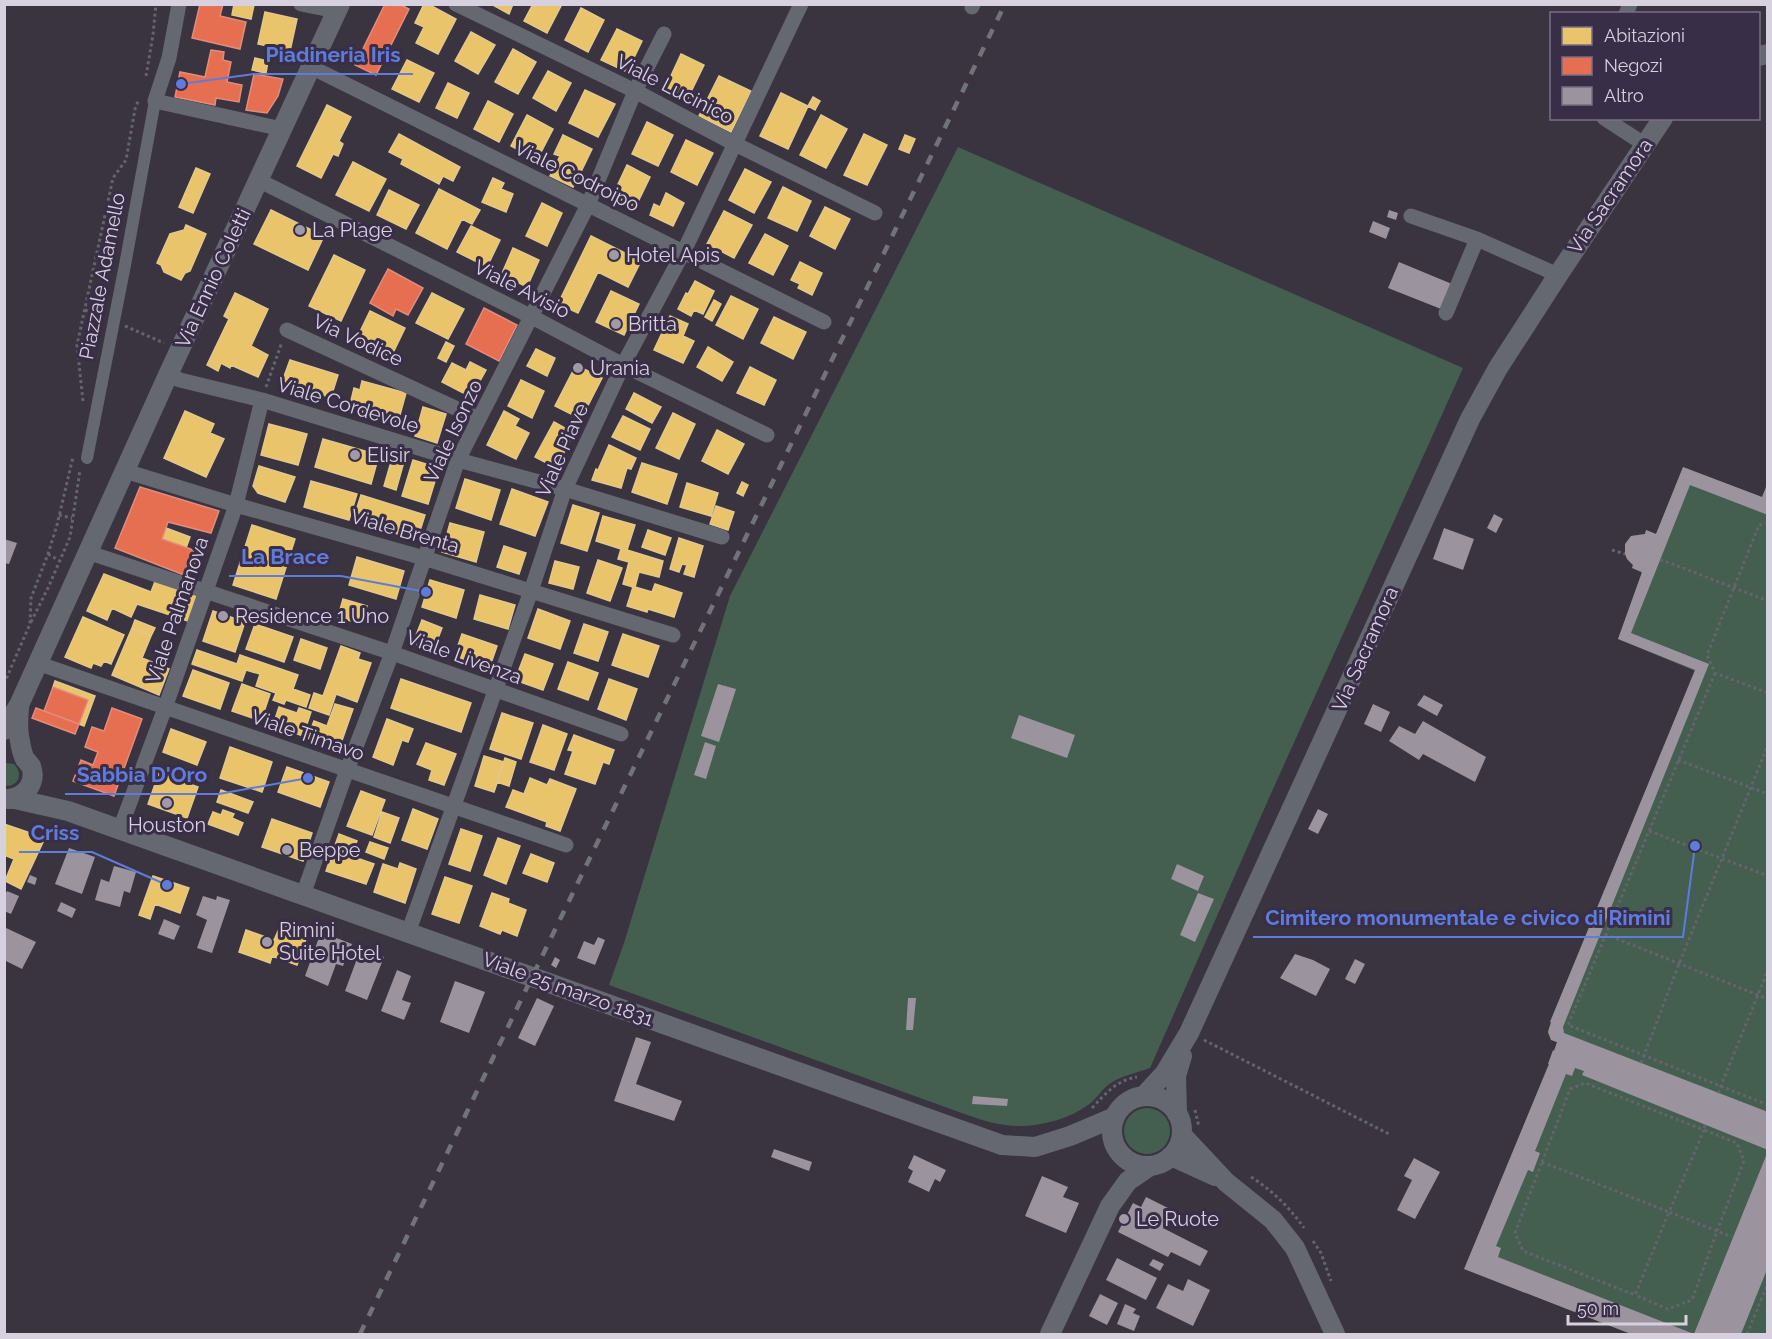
<svg xmlns="http://www.w3.org/2000/svg" width="1772" height="1339" viewBox="0 0 1772 1339" font-family="Raleway,sans-serif">
	<style>
		.green { fill: #445e4f }
		.homes { fill: #e9c46a; stroke: #e3c88d; stroke-width: 1.5 }
		.shops { fill: #e76f51; stroke: #e28c7c; stroke-width: 1.5 }
		.building { fill: #9b939d }
		.lines { fill: none; stroke-linecap: round; stroke-linejoin: round }
		.path { stroke: #63646c; stroke-width: 3; stroke-dasharray: 3 3; stroke-linecap: butt }
		.pedestrian { stroke: #656870; stroke-width: 12 }
		.minor { stroke: #656870; stroke-width: 15 }
		.tertiary { stroke: #656870; stroke-width: 20 }
		.rail { stroke: #72737a; stroke-width: 4.5; stroke-dasharray: 10 10; stroke-linecap: butt }
		.poi-dot { fill: #9f99a8; stroke: #392e47; stroke-width: 2 }
		.labels { text-anchor: middle; dominant-baseline: central; stroke-width: 6; stroke-linejoin: round; paint-order: stroke }
		.street-label { font-size: 20px; fill: #d6d0df; stroke: #392e47 }
		.poi-label { font-size: 20px; fill: #d6d0df; stroke: #392e47; text-anchor: start }
		.leader { fill: none; stroke: #5e7cda; stroke-width: 2 }
		.callout-dot { fill: #5e7cda; stroke: #392e47; stroke-width: 2 }
		.callout-label { font-size: 21px; text-anchor: middle; font-weight: bold; fill: #5e7cda; stroke: #392e47; stroke-width: 6; stroke-linejoin: round; paint-order: stroke }
	</style>
	<rect width="100%" height="100%" fill="#3a3441"/>
	<path class="green" d="M958,147l505,221 -194,430 -119,270c-13,5 -31,8 -42,17 -8,6 -12,15 -20,20 -22,16 -56,24 -83,20 -17,-2 -34,-9 -49,-14l-347,-126 15,-42 106,-347z
		M1683,467l79,30 5,-14v851h-136l-166,-65 89,-218 3,-9 -6,-2 -3,-8 3,-10h-1l145,-351 -77,-32 24,-66 -10,-5 1,-3c-10,-8 -11,-19 -2,-29l14,-2 1,-4 10,4z
		M5,763l9,1c10,10 4,23 -9,22z
		M1124 1131a23 23 0 1 1 46 0a23 23 0 1 1-46 0Z"/>
	<path class="homes" d="M234,4l20,1 -3,14 -19,-4z
		M424,4h4l28,15 -18,35 -22,-11 8,-16 -9,-4z
		M491,4h22l-4,10z
		M533,4h29l-15,29 -23,-12z
		M581,8l23,12 -16,32 -23,-12z
		M265,12l32,7 -7,32 -32,-7z
		M617,29l25,12 -15,31 -26,-12z
		M471,32l24,13 -17,29 -23,-13z
		M513,49l23,13 -18,32 -23,-12z
		M681,54l23,11 -17,35 -22,-11z
		M255,58l13,3 -2,12 -14,-3z
		M407,60l27,13 -15,29 -27,-13z
		M548,71l23,12 -15,28 -23,-13z
		M719,76l32,15 -20,41 -32,-16z
		M448,83l21,10 -12,25 -21,-10z
		M585,90l30,14 -17,33 -29,-14z
		M781,93l27,13 -20,43 -28,-13z
		M813,97l7,4 -5,9 -7,-4z
		M488,101l25,13 -14,28 -25,-13z
		M327,105l24,12 -12,24 4,3 -5,12 -5,-2 -12,24 -24,-12z
		M527,115l26,14 -16,31 -26,-14z
		M821,115l26,14 -21,39 -26,-13z
		M647,122l26,13 -15,31 -26,-12z
		M399,134l61,33 -7,14 -10,-5 -4,8 -38,-20 2,-5 -14,-7z
		M864,134l23,11 -20,40 -23,-10z
		M563,135l29,14 -15,31 -23,-12 6,-12 -6,-2z
		M905,135l10,4 -6,14 -10,-4z
		M686,140l27,13 -16,32 -26,-13z
		M353,162l33,17 -17,32 -33,-16z
		M627,165l23,12 -15,31 -23,-11z
		M196,168l14,6 -17,39 -14,-6z
		M554,168l23,12 -4,7 -23,-11z
		M745,169l26,13 -17,31 -25,-13z
		M493,178l11,5 -3,6 12,5 -7,18 -24,-10z
		M783,187l28,14 -14,30 -29,-13z
		M439,189l41,21 -8,14 -10,-5 -15,30 -31,-16z
		M389,190l30,15 -13,24 -29,-14z
		M666,193l18,10 -11,23 -23,-11 4,-11 6,3z
		M542,203l20,10 -15,33 -21,-10z
		M825,207l25,12 -15,30 -25,-13z
		M271,210l53,26 -16,34 -54,-26z
		M724,211l28,14 -18,33 -27,-14z
		M186,225l20,9 -16,37 -5,2 -4,7 -17,-8 -3,-7 -4,-2 13,-29 14,-4z
		M471,226l29,14 -13,27 -30,-15z
		M765,234l23,12 -15,29 -24,-12z
		M591,236l50,25 -13,26 -30,-15 -20,41 -20,-9z
		M513,248l26,12 -12,27 -12,-6 -1,4 -14,-7z
		M334,255l31,15 -24,51 -32,-15z
		M800,262l22,11 -10,22 -14,-7 2,-4 -9,-4z
		M695,281l19,10 -11,23 -9,-4 -3,6 -13,-7 8,-16 2,1z
		M611,291l28,13 -15,31 -28,-13z
		M235,293l33,16 -17,37 17,9 -10,22 -27,-12 -1,3 -9,-5 -3,8 -11,-6 22,-46 -5,-3z
		M432,293l32,16 -16,30 -32,-16z
		M731,296l27,13 -15,30 -27,-14z
		M714,300l7,4 -9,17 -7,-4z
		M370,311l35,17 -14,29 -35,-17z
		M670,316l18,8 -5,12 11,5 -11,22 -29,-13z
		M774,317l32,15 -13,27 -32,-16z
		M446,342l8,4 -8,16 -8,-4z
		M708,347l25,15 -11,19 -25,-14z
		M536,349l19,9 -8,18 -20,-10z
		M290,360l48,15 -7,22 -9,-2 -1,4 -30,-8 2,-6 -11,-3z
		M470,362l16,8 -15,27 -29,-15 10,-19 14,7z
		M576,365l26,13 -21,41 -26,-13z
		M750,367l26,13 -12,25 -27,-12z
		M521,380l23,11 -12,27 -24,-12z
		M362,381l44,12 -8,29 -49,-13 5,-21 6,2z
		M634,393l27,14 -9,16 -26,-14z
		M423,407l23,7 -9,29 -22,-7z
		M185,411l29,13 -4,9 14,6 -18,38 -42,-19z
		M504,411l15,8 -4,7 14,7 -13,26 -29,-14z
		M673,413l22,11 -16,35 -23,-11z
		M623,416l27,13 -10,21 -28,-13z
		M554,422l20,11 -18,35 -21,-11z
		M269,424l38,10 -9,31 -37,-10z
		M717,430l27,14 -16,30 -26,-13z
		M323,439l56,16 -8,29 -56,-17z
		M609,445l27,13 -5,11 -4,-1 -6,20 -29,-8 4,-11 2,1z
		M393,455l12,3 -9,32 -12,-4z
		M413,460l26,8 -11,36 -26,-8z
		M642,463l35,11 -10,30 -35,-12z
		M259,466l36,11 -10,25 -27,-9 -5,-7z
		M465,479l35,11 -9,30 -35,-12z
		M311,481l46,13 -8,26 -45,-13z
		M742,482l6,3 -5,11 -6,-3z
		M687,483l31,10 -7,23 -31,-9z
		M512,489l36,13 -13,34 -35,-12z
		M361,495l64,20 -8,25 -64,-20z
		M573,505l26,8 -12,38 -26,-8z
		M716,506l18,6 -6,18 -18,-6z
		M603,516l32,9 -8,25 36,11 -4,16 -20,-5 -4,15 17,5 3,-8 27,9 -8,24 -26,-8 -1,3 -20,-6 6,-19 -10,-3 6,-22 -11,-3 3,-10 -25,-8z
		M450,523l34,9 -8,30 -34,-10z
		M252,525l43,14 -19,60 -43,-14z
		M166,528l24,9 -4,11 -24,-9z
		M648,530l23,8 -6,17 -23,-8z
		M679,538l24,8 -9,31 -10,-3 3,-9 -5,-1 -3,8 -9,-3z
		M504,546l22,7 -7,21 -22,-7z
		M357,557l47,14 -8,28 -47,-14z
		M598,560l24,8 -12,33 -23,-8z
		M555,561l24,6 -6,22 -24,-6z
		M104,574l47,18 5,-13 41,16 -9,26 -51,-17 -6,13 -19,-9 -5,12 -20,-9z
		M430,580l34,10 -8,28 -34,-11z
		M480,595l35,10 -7,24 -34,-10z
		M343,599l24,7 -6,18 -23,-7z
		M538,609l32,12 -10,28 -32,-11z
		M213,611l32,11 -10,30 -32,-11z
		M83,617l41,18 -13,29 -7,-3 -3,5 -8,-3 -2,5 -26,-11z
		M135,620l20,8 -4,8 -19,-8z
		M422,620l20,8 -9,23 -20,-8z
		M255,624l38,13 -9,25 -38,-13z
		M584,624l24,8 -10,29 -24,-8z
		M132,628l19,8 -9,22 27,11 -10,26 -47,-20z
		M462,634l35,12 -8,23 -35,-12z
		M623,634l36,12 -11,31 -36,-12z
		M301,639l26,9 -7,21 -26,-9z
		M341,646l19,7 -2,6 13,4 -14,39 -21,-8 -7,21 -20,-7 5,-15 9,3z
		M197,650l40,14 3,-9 58,20 -5,14 17,6 -4,12 -20,-7 -2,4 -11,-4 3,-7 -20,-7 4,-12 -14,-4 -4,11 -50,-17z
		M525,654l28,10 -10,26 -28,-10z
		M568,662l30,11 -10,27 -30,-11z
		M193,670l36,13 -9,26 -37,-13z
		M401,679l70,24 -10,29 -70,-24z
		M609,679l28,10 -11,31 -28,-11z
		M55,681l40,15 -11,30 -5,-2 9,-24 -35,-13z
		M242,684l28,10 -9,27 -29,-10z
		M335,704l18,5 -14,40 -32,-11 7,-17 13,5z
		M279,707l18,6 2,-5 12,4 -8,24 -30,-11z
		M502,713l31,10 -12,36 -31,-10z
		M387,719l26,10 -5,13 -6,-2 -9,25 -20,-8z
		M543,725l24,9 -13,36 -24,-8z
		M171,729l35,13 -9,23 -34,-13z
		M574,735l40,15 -5,14 -6,-2 -8,22 -30,-10 8,-23 -5,-1z
		M426,743l30,11 -12,31 -15,-5 3,-10 -15,-6z
		M230,747l42,15 -10,30 -42,-14z
		M484,756l20,6 -10,30 -19,-6z
		M505,758l11,4 -7,24 -12,-4z
		M287,767l42,15 -9,25 -42,-15z
		M159,773l39,14 -11,31 -39,-14z
		M530,778l17,7 3,-6 26,10 -16,42 -14,-5 1,-4 -41,-15 7,-17 11,4z
		M221,790l32,12 -5,11 -31,-11z
		M361,791l24,9 -13,35 -25,-9z
		M413,809l25,10 -11,30 -25,-9z
		M223,810l11,4 -2,4 11,5 -5,12 -30,-11 5,-12 8,3z
		M382,812l17,6 -9,25 -16,-6z
		M272,819l40,14 -9,28 -41,-14z
		M4,824l41,14 -24,51 -16,-8 9,-22 -10,-4z
		M461,829l21,7 -12,35 -21,-7z
		M339,834l18,7 -6,15 23,8 -8,20 -40,-13z
		M498,838l22,8 -14,38 -22,-9z
		M370,842l18,6 -4,11 -18,-7z
		M531,854l23,9 -7,19 -24,-9z
		M400,863l16,6 -11,34 -31,-11 9,-28 15,5z
		M153,876l36,12 -9,25 -25,-9 -5,15 -11,-4z
		M445,877l27,9 -13,37 -27,-9z
		M492,893l17,6 -1,4 18,7 -9,26 -15,-6 -2,4 -20,-8z
		M283,920l26,10 -12,35 -25,-9 -2,7 -31,-11 7,-22 28,10z"/>
	<path class="shops" d="M200,4h23l-3,12 26,6 -6,27 -48,-11z
		M385,4h14l10,5 -33,66 -21,-10z
		M211,50l13,2 -1,8 8,2 -4,20 15,3 -3,17 -23,-4 -1,7 -40,-8 5,-25 25,5z
		M254,74l29,5 -5,17 -11,17 -21,-3z
		M388,269l35,19 -15,27 -12,-6 -3,7 -23,-13z
		M484,308l33,17 -18,36 -33,-17z
		M140,487l79,24 -8,22 -43,-11 -6,17 37,13 -10,25 -74,-29z
		M53,687l35,13 -9,24 -35,-13z
		M36,708l43,16 -4,10 -43,-16z
		M112,708l30,11 -28,77 -41,-15 8,-21 12,5 5,-13 -13,-5 7,-20 12,4z"/>
	<path class="building" d="M1389,210l9,3 -2,7 -9,-3z
		M1373,221l17,7 -4,11 -17,-7z
		M1399,262l53,22 -11,25 -53,-21z
		M1683,467l79,30 6,-14v32l-78,-30 -59,148 78,31 -146,363 1,6 5,2 199,77v38l-186,-75 2,-4 -9,-3 -3,8 -6,-2 -31,77 5,2 -7,19 -5,-2 -32,76 5,2 -3,9 196,77 74,-183v116l-27,67h-110l-167,-65 85,-205h-1l5,-14 1,1 3,-9 -6,-2 -3,-8 3,-10h-1l145,-352 -77,-31 24,-67 -10,-4 1,-3 -6,-6 -2,-5v-10l6,-8 14,-2 1,-4 10,4z
		M1494,514l9,5 -7,14 -9,-5z
		M1444,528l30,11 -11,31 -30,-11z
		M4,539l13,4 -8,21 -5,-1z
		M718,684l18,5 -17,53 -18,-6z
		M1424,695l19,10 -6,11 -20,-11z
		M1373,704l17,8 -9,20 -17,-8z
		M1019,715l56,20 -8,23 -56,-20z
		M1423,721l63,36 -11,25 -52,-28 -4,6 -30,-19 10,-15 16,8z
		M705,742l11,4 -10,33 -12,-4z
		M1318,809l10,5 -10,20 -10,-5z
		M69,848l26,9 -13,37 -27,-10z
		M1177,864l27,12 -6,15 -27,-12z
		M114,866l22,6 -6,21 -6,-2 -4,16 -25,-7 6,-21 8,3z
		M30,875l7,3 -2,7 -8,-3z
		M7,891l12,5 -8,18 -7,-3v-14z
		M1198,893l16,6 -19,43 -15,-7z
		M203,896l13,4 1,-4 13,4 -18,53 -15,-5 10,-28 -11,-5z
		M61,902l15,7 -4,9 -15,-7z
		M164,919l16,7 -6,14 -16,-6z
		M4,927l32,15 -14,27 -18,-9z
		M321,932l31,12 -9,22 -7,-2 -8,22 -23,-10z
		M598,937l7,3 -10,25 -18,-7 7,-17 10,4z
		M361,948l23,9 -17,43 -22,-9z
		M1295,954l18,6 17,9 -14,27 -36,-18z
		M555,957l5,3 -4,8 -5,-3z
		M1355,959l10,5 -10,20 -10,-5z
		M397,970l14,6 -9,24 9,3 -7,17 -23,-9z
		M455,981l30,11 -16,41 -29,-11z
		M537,998l17,8 -19,40 -17,-8z
		M908,998h8l-3,32h-7z
		M636,1037l15,5 -15,42 46,17 -8,20 -60,-20z
		M973,1096l35,3 -1,7 -35,-2z
		M774,1149l38,13 -3,9 -38,-14z
		M914,1155l32,15 -6,12 -5,-3 -6,13 -21,-10 5,-11 -5,-3z
		M1414,1158l26,14 -25,47 -18,-9 15,-30 -8,-4z
		M1042,1176l26,11 -5,10 16,6 -13,30 -41,-17z
		M1146,1197l26,13 -9,18 45,23 -8,15 -29,-14 -3,5 -50,-25 15,-29 8,4z
		M1117,1258l40,20 -11,22 -40,-20z
		M1153,1259l11,5 -4,7 -11,-6z
		M1188,1279l22,11 -17,36 -37,-18 12,-24 15,7z
		M1100,1294l18,9 -11,22 -18,-9z
		M1125,1304l11,5 -3,4 7,3 -6,15 -17,-7z"/>
	<g class="lines">
		<path class="path" d="M146,76l7,-41 3,-31
			M85,310l17,7
			M125,326l39,17
			M266,387l16,-45
			M83,401l-6,-56 36,-167 13,-18 9,-51 4,-10
			M59,515l13,3
			M1768,523l-9,2 -52,130 8,18 53,20
			M1612,550l13,4
			M48,554l12,7
			M1660,560l10,3 98,38
			M31,622l17,-34 22,-51 10,-67
			M1715,673l-147,352 200,80
			M4,684l26,-60 1,-26 17,-44 9,-29 16,-68
			M1678,760l90,34
			M1649,831l119,45
			M1605,934l163,65
			M1204,1040l187,95
			M1641,1063l38,-99 89,-219
			M1718,1093l50,-123
			M1092,1108c14,-15 25,-28 45,-31
			M1195,1110l4,17
			M1705,1125l-1,5 33,13 7,18 -27,70 15,6
			M1542,1162l28,-73 15,-6 119,47 -35,82 48,19 -25,69 -24,9 -33,-14
			M1542,1162l127,50 -34,83 -112,-44 -8,-18z
			M1251,1177c21,13 39,31 53,51
			M1313,1241l8,12 10,28
			M1747,1334l21,-51"/>
		<path class="pedestrian" d="M87,458l38,-193 30,-164"/>
		<path class="minor" d="M179,4l-10,54 -14,43 127,28
			M301,4l35,7
			M456,4l179,87 100,53 140,69
			M972,7l1,-3
			M1626,14l4,-10
			M311,67l513,255
			M1604,118l40,26
			M258,180l274,137 91,48 144,70
			M1411,216l66,23 81,36
			M1446,313l31,-74
			M287,330l192,89
			M168,375l12,5 82,20 196,60 107,29 157,48
			M125,471l111,34 188,53 249,77
			M87,552l305,101 229,81
			M37,663l529,182
			M120,829l45,-121 71,-203 26,-105
			M303,895l44,-125 45,-117 66,-193 130,-255 47,-114 29,-57
			M408,933l123,-342 34,-102 58,-124 61,-114 117,-247"/>
		<path class="tertiary" d="M1758,56l10,-2
			M4,730l15,-25 149,-330 172,-371
			M8,799c17,-1 29,-16 23,-33 -1,-1 -5,-6 -6,-7 -3,-5 -4,-12 -5,-18 -3,-11 -2,-22 -1,-33
			M15,799l53,12 934,334 33,2 35,-11 45,-19
			M1144,1096l21,-23 24,-40 281,-614 28,-51 60,-93 105,-157
			M1112 1131a35 35 0 1 1 70 0a35 35 0 1 1-70 0Z
			M1177,1114l-1,-38 6,-20
			M1182,1135l44,47 47,38 22,28 40,86
			M1171,1156l44,20
			M1050,1334l60,-128 18,-25 22,-15"/>
		<path class="rail" d="M360,1334l172,-357 473,-973"/>
	</g>
	<g class="poi-dot">
		<circle cx="300" cy="230" r="6"/>
		<circle cx="614" cy="255" r="6"/>
		<circle cx="616" cy="324" r="6"/>
		<circle cx="578" cy="368" r="6"/>
		<circle cx="355" cy="455" r="6"/>
		<circle cx="223" cy="616" r="6"/>
		<circle cx="167" cy="803" r="6"/>
		<circle cx="287" cy="850" r="6"/>
		<circle cx="267" cy="942" r="6"/>
		<circle cx="1124" cy="1219" r="6"/>
	</g>
	<g class="labels">
		<g class="street-label">
			<text transform="translate(675 89) rotate(27)">Viale Lucinico</text>
			<text transform="translate(577 176) rotate(26)">Viale Codroipo</text>
			<text transform="translate(1610 196) rotate(-56)">Via Sacramora</text>
			<text transform="translate(102 276) rotate(-79)">Piazzale Adamello</text>
			<text transform="translate(213 278) rotate(-65)">Via Ennio Coletti</text>
			<text transform="translate(522 289) rotate(27)">Viale Avisio</text>
			<text transform="translate(358 340) rotate(25)">Via Vodice</text>
			<text transform="translate(348 405) rotate(17)">Viale Cordevole</text>
			<text transform="translate(453 431) rotate(-65)">Viale Isonzo</text>
			<text transform="translate(562 450) rotate(-66)">Viale Piave</text>
			<text transform="translate(405 531) rotate(16)">Viale Brenta</text>
			<text transform="translate(177 610) rotate(-71)">Viale Palmanova</text>
			<text transform="translate(1365 649) rotate(-66)">Via Sacramora</text>
			<text transform="translate(464 657) rotate(20)">Viale Livenza</text>
			<text transform="translate(308 735) rotate(19)">Viale Timavo</text>
			<text transform="translate(568 989) rotate(20)">Viale 25 marzo 1831</text>
		</g>
		<g class="poi-label">
			<text x="312" y="230">La Plage</text>
			<text x="626" y="255">Hotel Apis</text>
			<text x="628" y="324">Britta</text>
			<text x="590" y="368">Urania</text>
			<text x="367" y="455">Elisir</text>
			<text x="235" y="616">Residence 1 Uno</text>
			<text x="167" y="825" text-anchor="middle">Houston</text>
			<text x="299" y="850">Beppe</text>
			<text x="279" y="930">Rimini<tspan x="279" dy="23">Suite Hotel</tspan></text>
			<text x="1136" y="1219">Le Ruote</text>
		</g>
	</g>
	<path class="leader" d="M181 84L254 74H413M426 592L341 576H229M308 778L219 794H65M167 885L92 852H19M1695 846L1683 937H1253"/>
	<g class="callout-dot">
		<circle cx="181" cy="84" r="6"/>
		<circle cx="426" cy="592" r="6"/>
		<circle cx="308" cy="778" r="6"/>
		<circle cx="167" cy="885" r="6"/>
		<circle cx="1695" cy="846" r="6"/>
	</g>
	<g class="callout-label">
		<text x="333" y="62">Piadineria Iris</text>
		<text x="285" y="564">La Brace</text>
		<text x="142" y="782">Sabbia D'Oro</text>
		<text x="55" y="840">Criss</text>
		<text x="1468" y="925">Cimitero monumentale e civico di Rimini</text>
	</g>
	<rect width="1772" height="1339" fill="none" stroke="#d6d0df" stroke-width="12"/>
	<rect x="1550" y="12" width="210" height="108" fill="#392e47" stroke="#786f84" stroke-width="1.5"/>
	<rect x="1562" y="27" width="30" height="18" fill="#e9c46a" stroke="#786f84" stroke-width="1.5"/>
	<text x="1604" y="42" font-size="18" fill="#d6d0df">Abitazioni</text>
	<rect x="1562" y="57" width="30" height="18" fill="#e76f51" stroke="#786f84" stroke-width="1.5"/>
	<text x="1604" y="72" font-size="18" fill="#d6d0df">Negozi</text>
	<rect x="1562" y="87" width="30" height="18" fill="#9b939d" stroke="#786f84" stroke-width="1.5"/>
	<text x="1604" y="102" font-size="18" fill="#d6d0df">Altro</text>
	<path d="M1568 1315v9h118v-9" fill="none" stroke="#d6d0df" stroke-width="3"/>
	<text x="1577" y="1315" font-size="18" fill="#d6d0df" stroke="#392e47" stroke-width="4.5" paint-order="stroke">50 m</text>
</svg>
